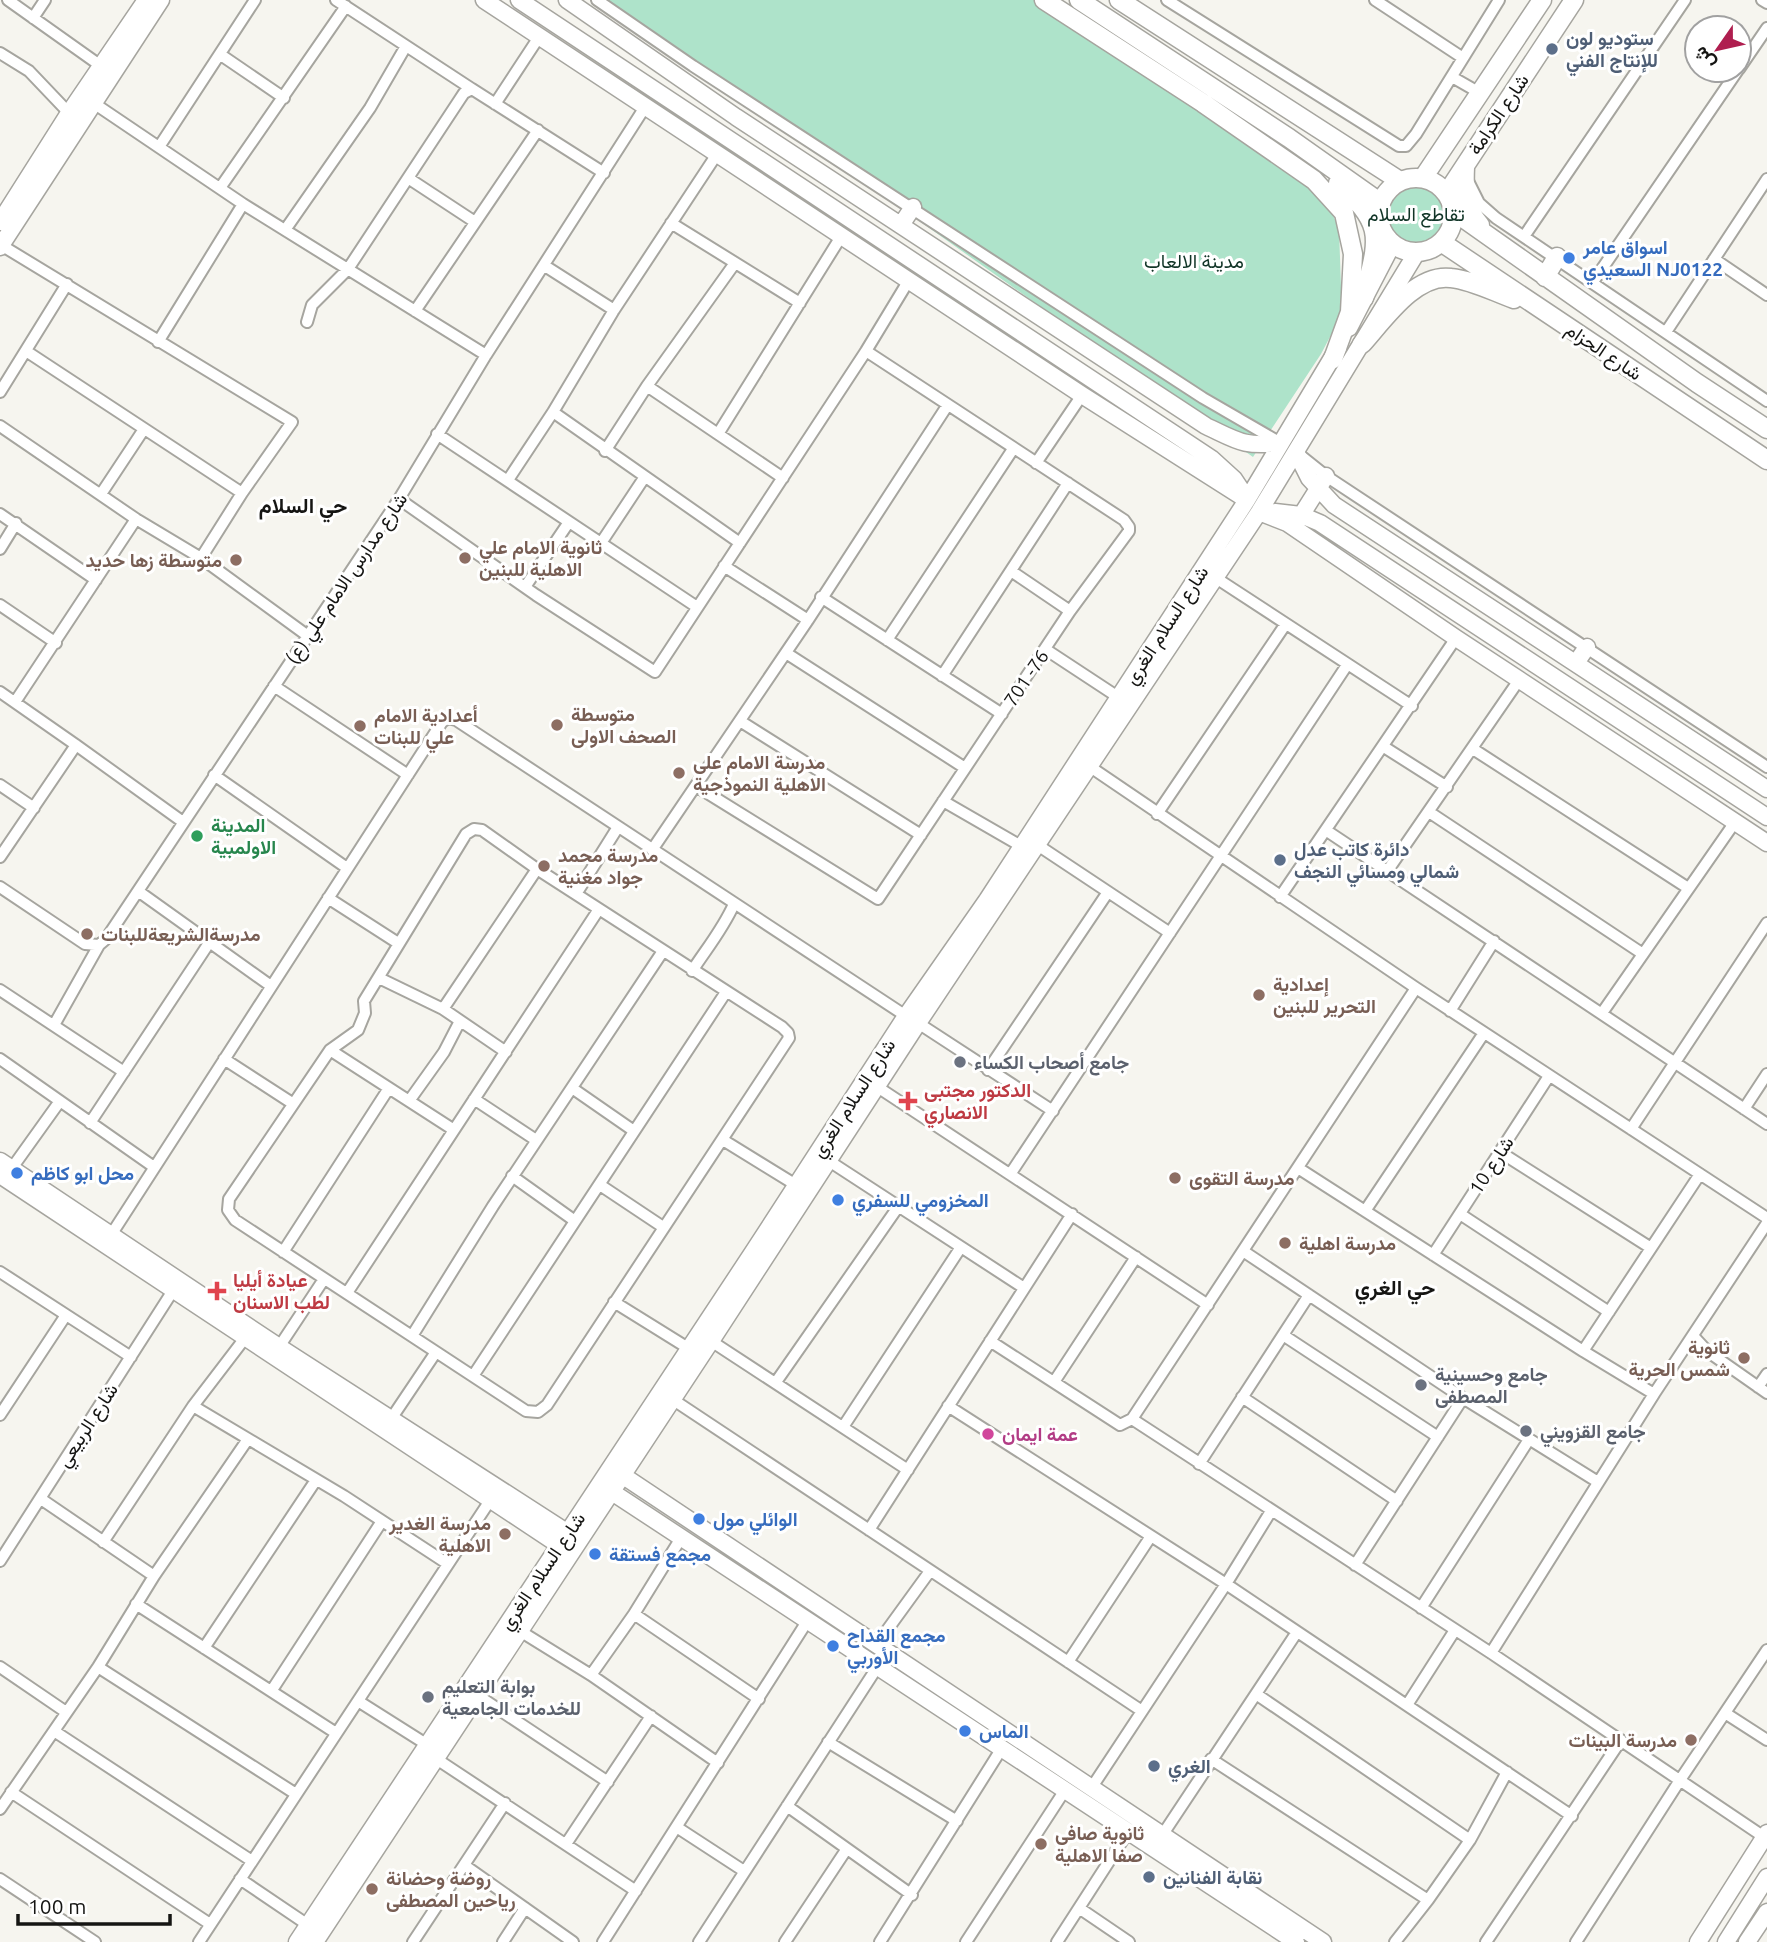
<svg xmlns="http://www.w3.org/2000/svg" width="1767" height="1942" viewBox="0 0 1767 1942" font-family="Ubuntu,Vazirmatn,sans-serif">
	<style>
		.green { fill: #aee3ca }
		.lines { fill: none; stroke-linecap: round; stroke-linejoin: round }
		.street-casing { stroke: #a6a59f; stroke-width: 14 }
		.secondary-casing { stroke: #a6a59f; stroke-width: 19 }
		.primary-casing { stroke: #a6a59f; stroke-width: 21 }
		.street { stroke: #fff; stroke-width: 10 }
		.secondary { stroke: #fff; stroke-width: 16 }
		.primary { stroke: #fff; stroke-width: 18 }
		.service-dot { fill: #5c6f8a; stroke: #fff; stroke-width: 2.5 }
		.shop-dot { fill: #3f7fe0; stroke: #fff; stroke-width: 2.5 }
		.education-dot { fill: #8d6e63; stroke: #fff; stroke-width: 2.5 }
		.leisure-dot { fill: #2e9e5b; stroke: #fff; stroke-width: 2.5 }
		.worship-dot { fill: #6b7280; stroke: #fff; stroke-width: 2.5 }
		.health-dot { fill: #e0444e; stroke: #fff; stroke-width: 2.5 }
		.hotel-dot { fill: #d1479c; stroke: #fff; stroke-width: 2.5 }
		.labels { text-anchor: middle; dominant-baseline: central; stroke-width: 6; stroke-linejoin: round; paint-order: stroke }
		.service-label { font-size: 19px; font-weight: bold; fill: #4e5e75; stroke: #fff; text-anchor: start }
		.street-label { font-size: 19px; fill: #151513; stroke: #fff }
		.park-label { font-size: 19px; fill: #113527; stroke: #fff }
		.shop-label { font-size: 19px; font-weight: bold; fill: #366cbe; stroke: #fff; text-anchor: start }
		.education-label { font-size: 19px; font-weight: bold; fill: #785e54; stroke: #fff; text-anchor: start }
		.leisure-label { font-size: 19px; font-weight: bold; fill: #27864d; stroke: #fff; text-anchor: start }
		.worship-label { font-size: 19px; font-weight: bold; fill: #5b616d; stroke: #fff; text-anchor: start }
		.health-label { font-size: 19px; font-weight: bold; fill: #be3a42; stroke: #fff; text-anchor: start }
		.hotel-label { font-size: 19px; font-weight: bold; fill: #b23c85; stroke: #fff; text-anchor: start }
		.neighbourhood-label { font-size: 21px; font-weight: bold; fill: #151513; stroke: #fff }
	</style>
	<rect width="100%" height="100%" fill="#f6f5ef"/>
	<path class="green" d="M607,0h427l83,54 209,145 13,30 3,85 -21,40 -68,103z
		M1387 214a30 30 0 1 1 60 0a30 30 0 1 1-60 0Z"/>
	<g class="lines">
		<g class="street-casing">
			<path id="street" d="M8,0l93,66
				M336,0l136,89
				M597,0l96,66 510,332 76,44
				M1167,0l232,146h7l10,-12 83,-134
				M1375,0l88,58
				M1762,0l5,3
				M33,18l12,-18
				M0,53l29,18 40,42
				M221,55l63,43
				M1739,69l28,-41
				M1452,77l28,16
				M95,104l148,100 243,151
				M495,104l44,-67
				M159,147l96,-147
				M408,178l67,44
				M1469,183l10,20 17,15 271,183
				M220,188l126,-182
				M671,223l129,80
				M285,230l85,-122 36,-62
				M1525,235l160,-235
				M1,245l291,177 -50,71 -41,65
				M1714,259l53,36
				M545,266l69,44
				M1593,282l145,-212
				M415,311l123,-181
				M307,322l5,-17 36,-36 112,-170 4,-6 8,-4 132,84
				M1666,332l101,-153
				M158,342l85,-138
				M26,351l216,142
				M647,386l136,92
				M0,392l67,-108
				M553,412l187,131
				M0,426l136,93 65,39 107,78
				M437,434l260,173
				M718,434l124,-199
				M605,451l42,-65 88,-123
				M1301,456l25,20 441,291
				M1036,463l46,-68
				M508,480l45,-68 61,-102 103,-156
				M101,494l43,-65
				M399,499l137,96 119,77 211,-321 43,-71
				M0,514l96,66
				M601,543l43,-65
				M0,549l16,-26
				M724,566l84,54
				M1011,571l59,40
				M1216,578l196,128
				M525,587l44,-65
				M821,597l181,117
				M0,605l56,38
				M887,640l126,-191
				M1045,649l73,48
				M786,653l179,115
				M942,676l126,-193
				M274,686l134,89
				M0,692l76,53 107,77
				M15,702l121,-183
				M740,721l181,114
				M1384,747l63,40
				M1473,749l215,139
				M1089,766l327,222 351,230
				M214,775l133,93
				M0,785l34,23
				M696,786l182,113 192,-288 59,-80v-4l-5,-7 -258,-169
				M943,801l78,45
				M1429,812l214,142
				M1157,814l128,-189
				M474,829l8,1 55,39 245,158 6,6 1,5 -242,367 -9,7 -12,-1 -291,-191 -7,-10 1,-11 101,-149 28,-20 7,-17 -1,-12 102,-167z
				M1327,831l440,293
				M1036,844l134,89
				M652,850l156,-230 139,-214
				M0,857l76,-112
				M1388,870l131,-190
				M0,887l85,57 14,1 7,-6 293,-440 87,-144 159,-248
				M138,891l133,95
				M576,894l42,-67
				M1280,897l176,-259
				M328,898l70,45
				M692,971c15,-23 31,-42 42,-67
				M379,978l64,31 63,43
				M1416,988l-284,431 359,234 273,184
				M0,990l124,82
				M443,1009l94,-140
				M1450,1011l44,-70
				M1602,1013l133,-191
				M918,1023l135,88
				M54,1025l45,-80
				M330,1050l124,80
				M0,1059l154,108
				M224,1059l68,44
				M988,1070l120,-178
				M876,1086l332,219
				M572,1088l62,43
				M474,1099l62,41
				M409,1101l35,-49 16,-31
				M1744,1109l23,-35
				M90,1123l119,-180
				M1631,1129l136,-206
				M723,1140l73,45
				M1500,1152l151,96
				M829,1161l195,127
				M12,1168l48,-67
				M1298,1168l285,183 71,43
				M1011,1173l336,-508
				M512,1176l63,45
				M600,1185l63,42
				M1365,1211l119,-178
				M1460,1214l149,98
				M111,1235l331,-513 6,-4 8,2 450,296
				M1243,1251l220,147 135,84
				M283,1252l106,-164
				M1433,1255l116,-179
				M0,1272l131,85
				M347,1293l252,-384
				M614,1302l74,46
				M1283,1335l155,102
				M412,1336l81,-130 170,-255
				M1694,1337l13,14 60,42
				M711,1341l197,129
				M990,1341l130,84 12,-6
				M279,1347l45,-68
				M1583,1351l117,-177
				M473,1376l253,-384
				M776,1382l122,-175
				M1054,1382l82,-125
				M1758,1387l9,-13
				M1242,1397l155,104
				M672,1399l470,312
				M193,1406l151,90 104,68
				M948,1406l278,178 346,232
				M0,1415l66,-100
				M391,1419l45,-67
				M843,1427l118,-180
				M1199,1464l110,-169
				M41,1499l113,77
				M869,1530l203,-316
				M103,1542l90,-136 52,-68
				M0,1561l174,-272
				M1355,1565l108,-167
				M136,1604l200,129
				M1421,1608l107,-167
				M634,1614l125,85
				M520,1631l71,44 127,88
				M877,1644l53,-73
				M204,1648l112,-168
				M1491,1653l163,-259 113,-171
				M1068,1662l83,-126
				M0,1667l66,45
				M98,1667l198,127
				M591,1675l43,-61 47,-76
				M272,1690l110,-169
				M1256,1694l214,146
				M477,1695l131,87
				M358,1701l68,43
				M1407,1705l48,-75
				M1725,1713l42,27
				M54,1731l198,130
				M828,1742l129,79
				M435,1758l201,133
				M1211,1759l217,141
				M1092,1787l134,-203 45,-73
				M11,1792l199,132
				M787,1806l125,89
				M0,1809l98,-142 56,-91 94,-137
				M678,1828l66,43
				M1163,1834l134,-202
				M566,1844l85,-128
				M464,1865l109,77
				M0,1879l95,63
				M240,1879l68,46
				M1079,1908l50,34
				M199,1942l292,-443
				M413,1942l92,-139
				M503,1942l22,-34
				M603,1942l205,-322
				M699,1942l179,-276
				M785,1942l61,-92
				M880,1942l122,-194
				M966,1942l99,-152
				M1057,1942l71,-110
				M1395,1942l33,-42 42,-60 37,-68
				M1486,1942l135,-202
				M1576,1942l104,-162 87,-130"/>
		</g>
		<g class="secondary-casing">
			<path id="secondary" d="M484,0l598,395 165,105
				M519,0l693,459 22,20 10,15
				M567,0l169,117 470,309c32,15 37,21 74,17
				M0,222l69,-109 77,-113
				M901,225l12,-18
				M0,247l161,-247
				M1349,328l44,-85
				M1296,452l13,26 25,27 433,284
				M1259,512l28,11 169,115 311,205
				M1275,512l26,3 19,8 447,294
				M1297,522l29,-46
				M1576,663l11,-16
				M0,1161l279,186 289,186
				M0,1175l559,370
				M622,1475l701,467
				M612,1492l684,450
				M297,1942l458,-693 151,-233 81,-116 260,-400 91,-152
				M315,1942l396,-601 207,-318 341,-511 158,-260
				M1698,1942l69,-109
				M1726,1942l41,-65
				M1747,1942l20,-30"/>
		</g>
		<g class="primary-casing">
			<path id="primary" d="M1044,0l159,103 111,77 30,33 9,41 -3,58 -17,47
				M1079,0l210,138 92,65
				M1119,0l281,181
				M1465,167c-1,23 -1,40 15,58
				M1423,178l119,-178
				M1379 215a37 37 0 1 1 74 0a37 37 0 1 1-74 0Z
				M1338,183c50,43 39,58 26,115
				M1447,193l127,-193
				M1453,211l244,172 70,46
				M1441,242l326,218
				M1545,277l12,-20
				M1362,344c21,-23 53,-71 89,-66 21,2 43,14 63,21"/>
		</g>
		<use href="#street" class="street"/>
		<use href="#secondary" class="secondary"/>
		<use href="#primary" class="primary"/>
	</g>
	<g class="service-dot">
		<circle cx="1552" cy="49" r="7"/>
		<circle cx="1280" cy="860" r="7"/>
		<circle cx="1154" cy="1766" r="7"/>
		<circle cx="1149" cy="1877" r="7"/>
	</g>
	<g class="shop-dot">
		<circle cx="1569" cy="258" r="7"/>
		<circle cx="17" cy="1173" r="7"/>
		<circle cx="838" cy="1200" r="7"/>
		<circle cx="699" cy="1519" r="7"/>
		<circle cx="595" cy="1554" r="7"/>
		<circle cx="833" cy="1646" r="7"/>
		<circle cx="965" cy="1731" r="7"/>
	</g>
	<g class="education-dot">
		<circle cx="465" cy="558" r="7"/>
		<circle cx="236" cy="560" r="7"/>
		<circle cx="557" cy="725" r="7"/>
		<circle cx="360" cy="726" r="7"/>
		<circle cx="679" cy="773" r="7"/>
		<circle cx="544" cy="866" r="7"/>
		<circle cx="87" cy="934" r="7"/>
		<circle cx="1259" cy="995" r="7"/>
		<circle cx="1175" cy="1178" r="7"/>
		<circle cx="1285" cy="1243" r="7"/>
		<circle cx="1744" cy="1358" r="7"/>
		<circle cx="505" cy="1534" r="7"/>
		<circle cx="1691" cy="1740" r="7"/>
		<circle cx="1041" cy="1844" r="7"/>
		<circle cx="372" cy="1889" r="7"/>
	</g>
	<circle class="leisure-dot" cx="197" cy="836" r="7"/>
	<g class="worship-dot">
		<circle cx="960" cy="1062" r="7"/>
		<circle cx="1421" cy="1385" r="7"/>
		<circle cx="1526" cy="1431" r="7"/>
		<circle cx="428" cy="1697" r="7"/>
	</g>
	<g class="health-dot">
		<path d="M904.5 1090.5h7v7h7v7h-7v7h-7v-7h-7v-7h7z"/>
		<path d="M213.5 1280.5h7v7h7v7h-7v7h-7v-7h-7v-7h7z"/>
	</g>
	<circle class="hotel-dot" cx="988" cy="1434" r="7"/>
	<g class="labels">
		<g class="service-label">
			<text x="1566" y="38">ستوديو لون<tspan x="1566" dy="22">للإنتاج الفني</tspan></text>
			<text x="1294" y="849">دائرة كاتب عدل<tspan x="1294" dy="22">شمالي ومسائي النجف</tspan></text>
			<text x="1168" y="1766">الغري</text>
			<text x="1163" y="1877">نقابة الفنانين</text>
		</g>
		<g class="street-label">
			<text transform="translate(1498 114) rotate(-56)">شارع الكرامة</text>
			<text transform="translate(1604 351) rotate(34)">شارع الحزام</text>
			<text transform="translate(346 578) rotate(-56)">شارع مدارس الامام علي (ع)</text>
			<text transform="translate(1166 625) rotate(-57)">شارع السلام الغري</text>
			<text transform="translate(1026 678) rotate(-56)">701 -76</text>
			<text transform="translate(853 1098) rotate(-57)">شارع السلام الغري</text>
			<text transform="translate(1491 1165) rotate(-57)">شارع 10</text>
			<text transform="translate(87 1425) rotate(-57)">شارع الربيعي</text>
			<text transform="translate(542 1571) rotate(-56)">شارع السلام الغري</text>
		</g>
		<g class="park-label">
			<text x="1416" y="214">تقاطع السلام</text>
			<text x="1194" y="261">مدينة الالعاب</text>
		</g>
		<g class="shop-label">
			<text x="1583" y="247">اسواق عامر<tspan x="1583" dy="22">السعيدي NJ0122</tspan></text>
			<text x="31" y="1173">محل ابو كاظم</text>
			<text x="852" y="1200">المخزومي للسفري</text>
			<text x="713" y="1519">الوائلي مول</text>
			<text x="609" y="1554">مجمع فستقة</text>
			<text x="847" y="1635">مجمع القداح<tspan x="847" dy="22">الأوربي</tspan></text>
			<text x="979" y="1731">الماس</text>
		</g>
		<g class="education-label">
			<text x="479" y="547">ثانوية الامام علي<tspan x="479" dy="22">الاهلية للبنين</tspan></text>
			<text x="222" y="560" text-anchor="end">متوسطة زها حديد</text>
			<text x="571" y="714">متوسطة<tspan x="571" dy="22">الصحف الاولى</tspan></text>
			<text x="374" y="715">أعدادية الامام<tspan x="374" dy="22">علي للبنات</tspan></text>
			<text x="693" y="762">مدرسة الامام علي<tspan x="693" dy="22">الاهلية النموذجية</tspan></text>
			<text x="558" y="855">مدرسة محمد<tspan x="558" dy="22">جواد مغنية</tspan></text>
			<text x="101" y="934">مدرسةالشريعةللبنات</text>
			<text x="1273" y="984">إعدادية<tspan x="1273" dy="22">التحرير للبنين</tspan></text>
			<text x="1189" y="1178">مدرسة التقوى</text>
			<text x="1299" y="1243">مدرسة اهلية</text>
			<text x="1730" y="1347" text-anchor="end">ثانوية<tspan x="1730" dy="22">شمس الحرية</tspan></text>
			<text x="491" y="1523" text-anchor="end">مدرسة الغدير<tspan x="491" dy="22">الاهلية</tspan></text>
			<text x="1677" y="1740" text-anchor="end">مدرسة البينات</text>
			<text x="1055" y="1833">ثانوية صافي<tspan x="1055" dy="22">صفا الاهلية</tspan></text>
			<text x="386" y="1878">روضة وحضانة<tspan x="386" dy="22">رياحين المصطفى</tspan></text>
		</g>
		<g class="leisure-label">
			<text x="211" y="825">المدينة<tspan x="211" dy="22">الاولمبية</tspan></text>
		</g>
		<g class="worship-label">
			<text x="974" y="1062">جامع أصحاب الكساء</text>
			<text x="1435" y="1374">جامع وحسينية<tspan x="1435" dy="22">المصطفى</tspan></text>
			<text x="1540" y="1431">جامع القزويني</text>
			<text x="442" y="1686">بوابة التعليم<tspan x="442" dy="22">للخدمات الجامعية</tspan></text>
		</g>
		<g class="health-label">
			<text x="924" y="1090">الدكتور مجتبى<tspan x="924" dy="22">الانصاري</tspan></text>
			<text x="233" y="1280">عيادة أيليا<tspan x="233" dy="22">لطب الاسنان</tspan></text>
		</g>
		<g class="hotel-label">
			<text x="1002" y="1434">عمة ايمان</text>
		</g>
		<g class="neighbourhood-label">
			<text x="303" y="505">حي السلام</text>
			<text x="1395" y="1287">حي الغري</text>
		</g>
	</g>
	<g transform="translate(1718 49) rotate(236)"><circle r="33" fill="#ffffff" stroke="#a1a1a1" stroke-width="2"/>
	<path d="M0-5L12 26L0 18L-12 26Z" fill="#af1e4f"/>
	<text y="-10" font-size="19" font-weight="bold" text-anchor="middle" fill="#151513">ش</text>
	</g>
	<path d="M18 1914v10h152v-10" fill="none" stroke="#151513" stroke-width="3.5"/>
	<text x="28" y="1914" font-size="21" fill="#151513" stroke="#ffffff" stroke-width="5" paint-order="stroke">100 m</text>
</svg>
